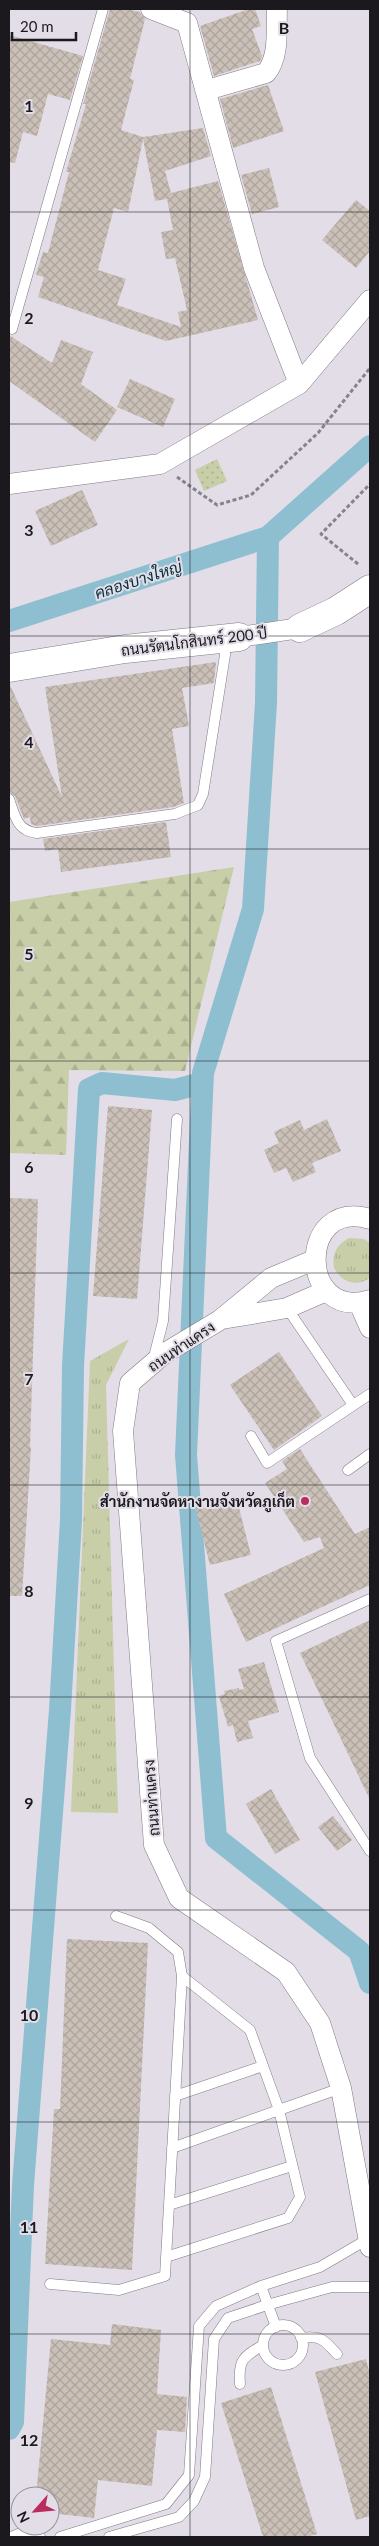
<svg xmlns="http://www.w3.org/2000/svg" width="379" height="2546" viewBox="0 0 379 2546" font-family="Lato,Sarabun,sans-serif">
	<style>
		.grass { fill: url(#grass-tufts) }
		.forest { fill: url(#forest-firs) }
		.park { fill: url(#park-dots) }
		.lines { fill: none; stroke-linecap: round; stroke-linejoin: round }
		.canal { stroke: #8ebfd0; stroke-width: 22 }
		.building { fill: url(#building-cross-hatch); fill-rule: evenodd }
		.lane-casing { stroke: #807a84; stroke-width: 11 }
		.street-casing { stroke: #807a84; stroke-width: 21 }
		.secondary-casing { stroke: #807a84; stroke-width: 29 }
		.path { stroke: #87838a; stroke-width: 3; stroke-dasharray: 4 2.5; stroke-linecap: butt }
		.lane { stroke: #fff; stroke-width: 10 }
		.street { stroke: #fff; stroke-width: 20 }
		.secondary { stroke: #fff; stroke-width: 28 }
		.grid { fill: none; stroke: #1b191d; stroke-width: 1; stroke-opacity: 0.55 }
		.poi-dot { fill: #b92c5e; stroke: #e3dde8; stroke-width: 2 }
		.labels { text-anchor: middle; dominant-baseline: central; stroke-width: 4; stroke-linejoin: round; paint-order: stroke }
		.street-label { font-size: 15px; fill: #1b191d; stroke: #e3dde8 }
		.poi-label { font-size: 15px; font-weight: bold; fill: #1b191d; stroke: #e3dde8; text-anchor: end }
		.water-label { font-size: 16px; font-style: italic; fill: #02313e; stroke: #e3dde8 }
		.grid-label { font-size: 16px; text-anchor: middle; font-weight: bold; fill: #1b191d; stroke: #e3dde8; stroke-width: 4; stroke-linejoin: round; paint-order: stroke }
	</style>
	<defs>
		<pattern id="grass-tufts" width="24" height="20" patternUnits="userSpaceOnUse" patternTransform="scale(1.25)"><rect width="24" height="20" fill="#c8cea8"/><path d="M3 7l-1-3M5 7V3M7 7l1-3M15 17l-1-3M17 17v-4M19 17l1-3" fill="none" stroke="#abb090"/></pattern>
		<pattern id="forest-firs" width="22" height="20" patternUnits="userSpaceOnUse" patternTransform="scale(1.25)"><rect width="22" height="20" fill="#c8cea8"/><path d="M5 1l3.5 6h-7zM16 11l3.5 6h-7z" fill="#abb090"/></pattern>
		<pattern id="park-dots" width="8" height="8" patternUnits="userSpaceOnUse" patternTransform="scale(1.25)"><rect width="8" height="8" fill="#c8cea8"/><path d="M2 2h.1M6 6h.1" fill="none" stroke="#abb090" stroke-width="1.8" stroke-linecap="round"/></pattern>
		<pattern id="building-cross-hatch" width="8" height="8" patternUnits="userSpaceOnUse" patternTransform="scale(1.25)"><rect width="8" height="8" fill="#cac0b7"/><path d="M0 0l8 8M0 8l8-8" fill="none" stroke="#ada49d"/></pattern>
	</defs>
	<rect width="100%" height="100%" fill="#e3dde8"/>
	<path class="grass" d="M349,1238l15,1 6,4v35c-13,9 -28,5 -36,-10 -2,-14 2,-23 15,-30z
		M129,1339l-23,46 12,428 -47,-1 19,-451z"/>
	<path class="forest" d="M234,867l-49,204 -116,-1 -3,85 -57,-2v-251z"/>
	<path class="park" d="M217,459l10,22 -23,10 -9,-21z"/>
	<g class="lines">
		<path class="canal" d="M268,537l-2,166 -13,206 -50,164 -17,382 30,383 143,113 11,32
			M9,621l259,-84 102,-91
			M9,2429l4,-7 10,-237 37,-475 11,-190 2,-154 16,-277 13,-6 73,7 27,-7"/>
	</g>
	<path class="building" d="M110,9h17l13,3 5,7 -15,60 4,1 -13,50 22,7 60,-9 8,28 -46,15 6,22 47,-12 40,139 -92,21 -128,-44 6,-20 -8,-2 7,-23 5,1 21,-81h-3l20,-68h-3zM143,139l12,62 12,-2 6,31 -12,2 5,27 9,-1 12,52 -9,2 3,15 -64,-22 9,-26 -28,-9 16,-62 14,4z
		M249,9h6l6,17 -9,3 10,27 -2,5 -46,15 -14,-50z
		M9,35l74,21 -13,44 -22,-6 -11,42 -14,-4 -8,31 -6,-1z
		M268,85l16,46 -51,17 -13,-49z
		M269,168l10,39 -27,7 -11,-39z
		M356,200l14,11v40l-14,17 -34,-28z
		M9,335l43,28 9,-23 32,12 -12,32 36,26 -22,32 -86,-61z
		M130,379l45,20 -12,28 -46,-20z
		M82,490l16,35 -47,21 -16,-35z
		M216,662l-2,21 -32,5 7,38 -17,3 12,74 -11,4 -136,19 -6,-2 -1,-7 -6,2 -9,-23 -6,-4v-109l53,114 -17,-110z
		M166,822l5,35 -110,15 -3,-23 -13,2 -2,-12z
		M108,1106l44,4 -15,189 -44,-3z
		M327,1119l14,32 -29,12 4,9 -23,10 -7,-14 -12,5 -10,-23 15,-7 -5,-11 26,-12 4,10z
		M9,1198l29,1 -8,248h1l-9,149h-13z
		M279,1352l43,64 -48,34 -44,-65z
		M300,1449l55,85 15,-7v58l-124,57 -22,-48 100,-46 -4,-11 -16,5 -39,-59 22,-14 -5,-8z
		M237,1500l14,55 -41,10 -14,-55z
		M370,1620v180l-70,-147z
		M264,1662l15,50 -31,9 5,17 -16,4 -4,-17 -5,2 -9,-31 6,-2 -1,-3 15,-3v2l5,-1 -6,-20z
		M271,1789l29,51 -25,14 -29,-50z
		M333,1816l19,24 -15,11 -19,-24z
		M67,1939l81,4 -16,327 -87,-6 9,-155h6z
		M112,2324l49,6 -4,64 30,3 -2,35 -28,-2 -5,56 -54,-6 -4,38 -44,-5v-17h-14l15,-157 59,6z
		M366,2359l4,16v141l-14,4 -41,-148z
		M271,2387l46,147 -11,3h-43l-42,-134z"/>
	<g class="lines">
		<g class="lane-casing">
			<path id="lane" d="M12,329l91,-320
				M9,799c6,17 8,32 28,34l138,-19 23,-9 5,-11 22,-139v-15
				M287,1308l66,97
				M153,1361l10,-40 14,-202
				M251,1436l16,27 103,-69
				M348,1470l22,-16
				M370,1599l-94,42 34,117 60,93
				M175,2096l88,-30
				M172,2148l169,-60
				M169,2205l123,-39
				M166,2257l122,-39 12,-21 -21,-87 -29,-80 -68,-54
				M50,2284l69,6 46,-14 17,-300 -4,-24 -29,-24 -33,-12
				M261,2286l15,41
				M263 2345a20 20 0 1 1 40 0a20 20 0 1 1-40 0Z
				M301,2338c20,-3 23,2 36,16
				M240,2384c-2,-24 3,-27 23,-39
				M11,2537l14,-6 15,6
				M60,2537l106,-33 23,-29 10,-149 17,-20 45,-20 59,-19 48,-28
				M109,2537l70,-20 15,-16 11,-24 9,-138 14,-21 39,-13 65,-18h38"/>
		</g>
		<g class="street-casing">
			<path id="street" d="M151,9l36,14 67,245 45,116
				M207,90l59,-17c14,-17 10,-44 11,-64
				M9,484l151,-20 139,-80 71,-84
				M239,637l61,-9
				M370,1219c-73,-22 -72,103 0,81
				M314,1260l-43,18 -51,42 -55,33 -35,30 -7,48 31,414 25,53 107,74 34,51 21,65 29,159
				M359,1303l11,25
				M222,1319l65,-11 39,-17"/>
		</g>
		<g class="secondary-casing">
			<path id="secondary" d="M300,628l36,-17 34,-22
				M9,668l116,-19 114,-12"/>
		</g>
		<path class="path" d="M177,477l40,28 34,-10 67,-62 52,-65
			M358,564l-37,-30 49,-50"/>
		<use href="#lane" class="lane"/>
		<use href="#street" class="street"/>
		<use href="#secondary" class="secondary"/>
	</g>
	<path class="grid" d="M190,9v2528M9,212h361M9,424h361M9,636h361M9,849h361M9,1061h361M9,1273h361M9,1485h361M9,1697h361M9,1910h361M9,2122h361M9,2334h361"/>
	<circle class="poi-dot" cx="305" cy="1501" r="5"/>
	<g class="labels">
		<g class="street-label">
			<text transform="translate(194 641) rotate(-7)">ถนนรัตนโกสินทร์ 200 ปี</text>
			<text transform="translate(181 1346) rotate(-34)">ถนนท่าแครง</text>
			<text transform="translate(151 1798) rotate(-94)">ถนนท่าแครง</text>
		</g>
		<g class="poi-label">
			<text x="295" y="1501">สำนักงานจัดหางานจังหวัดภูเก็ต</text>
		</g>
		<g class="water-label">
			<text transform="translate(138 579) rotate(-18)">คลองบางใหญ่</text>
		</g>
	</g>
	<g class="grid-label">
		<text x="284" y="34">B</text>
		<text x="29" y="112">1</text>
		<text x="29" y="324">2</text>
		<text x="29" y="536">3</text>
		<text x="29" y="748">4</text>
		<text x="29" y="960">5</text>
		<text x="29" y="1173">6</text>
		<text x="29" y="1385">7</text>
		<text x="29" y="1597">8</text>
		<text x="29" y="1809">9</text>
		<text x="29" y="2021">10</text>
		<text x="29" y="2233">11</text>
		<text x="29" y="2446">12</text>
	</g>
	<rect width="379" height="2546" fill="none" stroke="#1b191d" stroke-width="20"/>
	<g transform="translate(35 2511) rotate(243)"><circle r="24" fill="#e3dde8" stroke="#938f97"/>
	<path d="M0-4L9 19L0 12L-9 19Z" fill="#b92c5e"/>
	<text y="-8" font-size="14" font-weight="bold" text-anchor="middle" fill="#1b191d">N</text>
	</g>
	<path d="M12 32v8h64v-8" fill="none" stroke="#1b191d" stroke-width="2.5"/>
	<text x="20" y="32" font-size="15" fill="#1b191d" stroke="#e3dde8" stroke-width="4" paint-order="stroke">20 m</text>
</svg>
